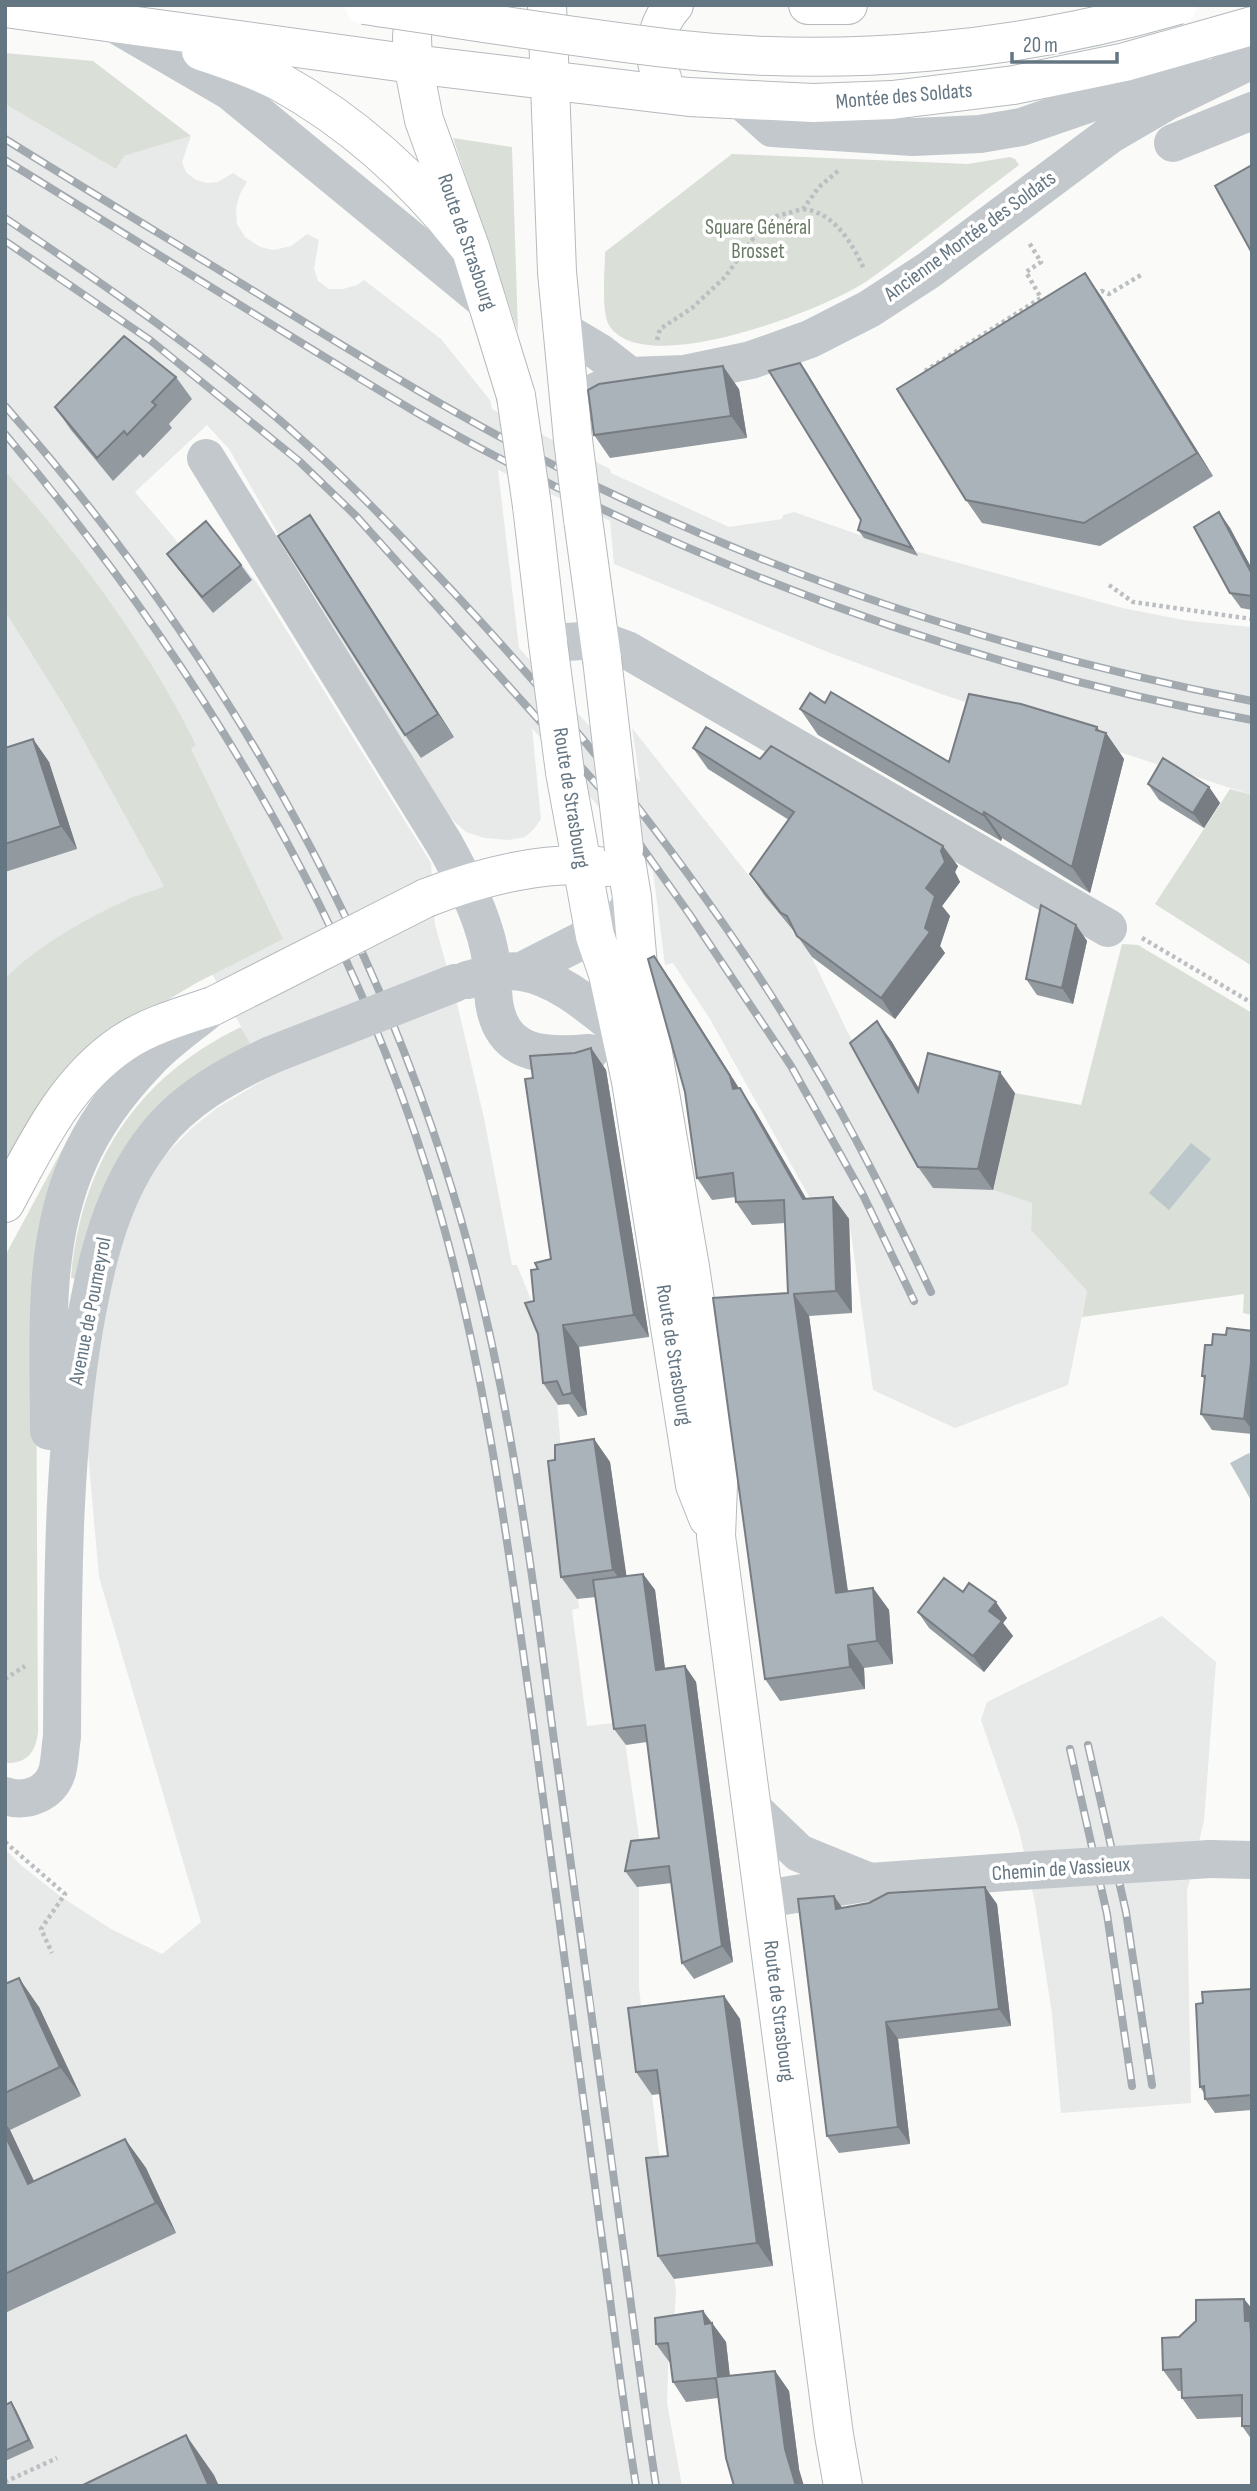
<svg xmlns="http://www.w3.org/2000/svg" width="1257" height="2491" viewBox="0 0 1257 2491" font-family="'Sofia Sans Condensed',sans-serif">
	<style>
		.built { fill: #e8e9e9 }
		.green { fill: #dadfd7 }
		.water { fill: #bbc7cb }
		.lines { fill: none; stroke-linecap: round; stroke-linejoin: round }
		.major-casing { stroke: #b5babe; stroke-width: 40 }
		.highway-casing { stroke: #b4b9bd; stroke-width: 40 }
		.path { stroke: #bbbfc2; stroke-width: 4.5; stroke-dasharray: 3.5 3.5; stroke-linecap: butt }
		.minor { stroke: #c3c8cc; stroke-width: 38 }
		.major { stroke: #fff; stroke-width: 38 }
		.highway { stroke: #fff; stroke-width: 38 }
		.rail-casing { stroke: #a2aab0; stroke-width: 8 }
		.rail { stroke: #fff; stroke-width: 5; stroke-dasharray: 16; stroke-linecap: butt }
		.major-bridge-casing { stroke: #b5babe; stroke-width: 40; stroke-linecap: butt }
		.minor-bridge { stroke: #c3c8cc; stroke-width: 38 }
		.major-bridge { stroke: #fff; stroke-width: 38 }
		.wall { fill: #929a9f }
		.shaded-wall { fill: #777d82 }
		.building { fill: #aab3b9; stroke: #777d82; stroke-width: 2 }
		.labels { text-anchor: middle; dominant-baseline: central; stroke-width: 7; stroke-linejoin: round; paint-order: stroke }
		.street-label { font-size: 21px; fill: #657683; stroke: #fff }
		.park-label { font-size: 21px; fill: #687a64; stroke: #fff }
	</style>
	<rect width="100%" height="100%" fill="#fafaf8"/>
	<path class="built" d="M5,104l110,64 9,-12 67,-20 -9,26 4,10 10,8 11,3 11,-1 15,-9 14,9 -7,12 -4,14 1,16 8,13 15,10 14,3 17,-4 16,-12 12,6 -5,28 4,13 11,8h14l14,-4 7,-5 77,59 49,61 2,9 118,60 1,4 118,54 53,-8 1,-4 11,-3 120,42 1,-3 207,57 67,13 63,6v168l-308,-100 -114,-42 -216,-89 -4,-43 -112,-51 21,178 121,134 -8,-54 163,206 7,3 45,94 86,157 60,2 39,13 -1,27 56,61 -19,94 -113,43 -82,-38 -24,-171 -27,1 -112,-201 -37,-56 -8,2 -12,-94 -121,-143 9,91 -7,10 -9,8 -16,3 -25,-2 -18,-6 -22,-20 -22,-31 -193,-332 -22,-24 -72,67 52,61 30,-20 40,50 174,280 4,62 20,70 29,123 28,147h5l36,90 11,129 15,124 -7,2 15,116 35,-4 20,135 -3,19v112l37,304 -3,44 -4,1 -2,66 15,83h-677v-637l17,17 38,30 51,33 51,25 39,-32 -102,-345 -13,-147 23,-151 28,-82 28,-42 28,-28 24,-19 52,-31 -105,-190 -128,66 -31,28z
		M1162,1616l54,46 -12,159 -17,70 4,212 -130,10 -9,-99 -17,-111 -16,-73 -38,-110 6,-18z"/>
	<path class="green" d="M5,53l88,8 98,75 -67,20 -8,13 -111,-65z
		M453,138l59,9 6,185z
		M732,154l236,10 42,-7 5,2 4,6c-51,38 -100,79 -152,116 -41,28 -224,100 -258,44 -8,-13 -4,-56 -4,-73z
		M5,471c74,83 142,175 191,274l-5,4 92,190 -85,43 -93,55 -100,131v-189c31,-33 86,-63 128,-82 10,-4 21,-5 31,-11l-96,-174 -63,-101z
		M1230,789l22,6v171l-97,-62z
		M1122,944l16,1 114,68v302l-9,-2 1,-19 -162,23 5,-26 -56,-61 1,-27 -39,-13 22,-97 66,12z
		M241,1027l13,23 -22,12 -155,217 -6,-1c10,-115 66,-201 170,-251z
		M69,1137l-33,195 2,400c-2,20 -11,32 -33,31v-507z"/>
	<path class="water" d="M1191,1143l20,16 -42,51 -20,-17z
		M1249,1453l3,6v43l-22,-39z"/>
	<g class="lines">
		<g class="major-casing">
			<path id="major" d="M415,5l-3,32 1,27 11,56 47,130 45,146
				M547,5l10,267 16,168
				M808,5h40
				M5,8l408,56 276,33 124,6 79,-3 122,-15 111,-23 127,-36
				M201,51c26,9 55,18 79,31 76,42 139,101 191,168
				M662,78c-11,-24 -6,-54 12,-73
				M532,506l16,137
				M583,519l19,140
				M565,772l30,164 13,38 23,107 64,404 13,33
				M624,849l8,48 6,69 52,301 29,194 -3,75 118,899 9,51
				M426,898c54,-21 123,-39 181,-31"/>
		</g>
		<g class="highway-casing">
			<path id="highway" d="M5,1203c32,-59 60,-121 118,-160 27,-18 60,-27 90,-37"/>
		</g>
		<path class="path" d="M803,209c31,3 49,34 61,60
			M1095,295l7,-4 7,3 32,-19
			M657,340l3,-11 32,-21 33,-31 40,-55 8,-5 30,-8 16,-22 20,-17
			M925,371l116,-73 -15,-26 15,-10 -13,-21
			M1109,585l24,17 119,17
			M1142,938l110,65
			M5,1679l20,-13
			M5,1842l60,52 -24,35 11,24
			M5,2482l52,-24"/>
		<path class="minor" d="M115,24l115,67 258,212
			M742,101l30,27 141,9 67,-3 41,-7 148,-51 21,-12
			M1173,143l79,-32
			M562,330l37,22 31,24
			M571,403l59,-27 54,-2 67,-14 59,-21 59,-30 60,-39 182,-136 55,-32 86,-42
			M206,458l239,387c18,33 36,67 44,104 4,17 3,35 5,53 8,54 50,55 95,51
			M548,643l52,-3 27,10 481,278
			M520,972l96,-49 12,-13 4,-13
			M467,980c17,-4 37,-11 55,-8 37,6 70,36 99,59
			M49,1431c0,-89 -8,-185 29,-269 16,-37 42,-72 70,-101 19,-21 44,-37 65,-55
			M5,1796c21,7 45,-2 52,-24 3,-10 3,-24 5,-35 1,-136 -1,-273 22,-408 12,-68 27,-136 71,-192 29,-38 73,-62 116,-82
			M753,1809l46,44 71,29
			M1210,1859l42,1
			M765,1899l105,-17 151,-11"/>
		<use href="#major" class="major"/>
		<use href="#highway" class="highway"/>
		<g class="rail-casing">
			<path id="rail" d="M5,139c80,50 162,99 242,148 122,75 244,151 374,211 200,94 413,161 631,203
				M5,160c98,61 196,122 295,182 64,39 129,80 197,115 237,123 491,215 755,263
				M5,218c106,71 212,144 306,230 52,47 99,98 147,149 131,141 251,292 350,458 46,76 85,156 123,237
				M5,241l145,99 149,121 57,55 244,272 90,127 101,151 72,129 51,106
				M5,406c194,220 349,478 439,758 60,184 84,378 109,569 23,166 46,332 68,498 12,85 22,170 35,255
				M5,434c184,218 337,465 423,739 56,179 79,366 105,550 22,167 45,334 67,501 12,87 22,175 36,262
				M1088,1745l38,167 26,173
				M1070,1749l37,165 25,172"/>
		</g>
		<use href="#rail" class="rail"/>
		<g class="major-bridge-casing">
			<path id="major-bridge" d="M364,5c103,15 206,32 310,44 166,19 343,3 504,-44
				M516,396l16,110
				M573,440l10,79
				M548,643l17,129
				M602,659l22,190
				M213,1006l213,-108"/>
		</g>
		<path class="minor-bridge" d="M271,1055l184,-72
			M1021,1871l189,-12"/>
		<use href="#major-bridge" class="major-bridge"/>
	</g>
	<path class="wall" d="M1101,296l112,180 -113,70 -118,-23 -16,-23z
		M806,371l112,185 -54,-18 -6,-8 3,-10z
		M176,377l16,22 -23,25 3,4 -29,30 -3,-4 -27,27 -42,-51 -16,-23z
		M739,389l8,49 -137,20 -16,-23z
		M1219,512l11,16 22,41v41l-11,-2 -11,-15z
		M326,538l128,199 -33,21 -16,-23z
		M167,554l74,11 11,15 -39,33 -35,-44z
		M825,703l124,59 150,-31 7,2 18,26 -34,134 -88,-55 -1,3 -183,-106 -18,-26z
		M33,739l16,23 28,87 -72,23v-124z
		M693,748l67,11 198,107 -3,6 5,10 -18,24 8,10 -10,30 5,7 -50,66 -83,-62 -16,-23 -32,-39 -14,-21 39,-54 -81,-51z
		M1148,784l61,3 11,16 -16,25 -45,-28z
		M1076,925l11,16 -14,63 -36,-9 -11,-16z
		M670,979l69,110 16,22 51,87 27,-1 16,22 3,94 -43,3 39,275 25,-3 16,22 4,54 -29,4 1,21 -85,12 -15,-22 23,-386 -3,-70 -33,2 -16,-23v-5l-24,3 -15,-22z
		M877,1021l15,21 27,47 96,4 -22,97 -60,-2 -15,-21z
		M591,1048l15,22 43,267 -70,10 8,68 -9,2 -9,-13 -11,1 -15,-22 -9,-82 4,-32 13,-10 -18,-181 42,-25z
		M1252,1331v103l-40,-4 -11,-16 4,-34 -3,-4 10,-31 14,-10z
		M594,1439l16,23 16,114 17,-2 12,16 10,78 20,-2 11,16 37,280 -39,17 -12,-16 -10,-80 -35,4 -12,-16 34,-33 -12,-96 -21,3 -12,-16 -18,-132 -19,2 -16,-22 -6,-117z
		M963,1592l44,26 -4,5 10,13 -29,36 -55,-44 -11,-16z
		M997,1904l14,122 -113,13 12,105 -71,9 -12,-17 15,-228z
		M5,1984l34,23 42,89 -71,34 24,51 91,-42 21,29 30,65 -171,80z
		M1252,1989v121l-37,3 -10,-14 -1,-6 -4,-6 3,-84z
		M724,1996l16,23 33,247 -99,13 -16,-23 10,-100 -8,-62 -8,1 -16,-23z
		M1244,2299l8,10v131l-10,-14v-9l-45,2 -15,-21v-7h-4l-15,-21 16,-33z
		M703,2311l23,31 4,34 45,-5 14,20 10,78 -81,-71 -32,4 -13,-20 -3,-19 -14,-19z
		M11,2402l5,8 18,38 -29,13v-56z"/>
	<path class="shaded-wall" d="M1085,273l16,23 112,180 -16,-23z
		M800,363l6,8 112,185 -6,-8z
		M723,366l16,23 8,49 -16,-22z
		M1219,512l11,16 22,41v5z
		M310,515l16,23 128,199 -16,-23z
		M1097,727l7,11 2,-5 18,26 -34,134 -18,-26z
		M33,739l16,23 28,87 -16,-23z
		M1209,787l11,16 -16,25 -11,-15z
		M984,812l18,26 -1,3 -18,-26z
		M943,846l15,20 -3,6 5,10 -18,24 8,10 -10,30 5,7 -50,66 -14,-21 44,-70 1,-40z
		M1076,925l11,16 -14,63 -11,-16z
		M654,956l16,23 74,117 -4,-8 15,23 64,110 -16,-22 -70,-110z
		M877,1021l15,21 41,71 -15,-21z
		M591,1048l15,22 43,267 -15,-22z
		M1000,1072l15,21 -22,97 -15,-21z
		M833,1197l16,22 3,94 -16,-22z
		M794,1294l15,22 42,299 -15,-22z
		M563,1325l16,22 8,68 -15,-22z
		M1252,1355v75l-8,-11z
		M594,1439l16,23 19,131 -16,-23z
		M643,1574l12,16 12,96 -11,-16z
		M873,1588l16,22 4,54 -16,-23z
		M996,1602l11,16 -4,5 10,13 -29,36 -11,-16 16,-45z
		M848,1645l16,23 1,21 -15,-22z
		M685,1666l11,16 37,280 -11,-16z
		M985,1887l12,17 14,122 -12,-17z
		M834,1896l12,17 -10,-4z
		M19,1978l20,29 42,89 -21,-29z
		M724,1996l16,23 33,247 -16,-23z
		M886,2022l12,17 12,105 -12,-17z
		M5,2123l5,7 39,83 -21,-29 -23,-49z
		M125,2139l21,29 30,65 -20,-30z
		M1244,2299l8,10v37l-7,-25z
		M703,2311l23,31 6,55 -14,-20 -13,-53z
		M775,2371l14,20 10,78 5,17h-8l-11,-37z
		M11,2402l5,8 18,38 -5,-8z
		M186,2435l28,40 5,11h-10z"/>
	<path class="building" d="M1252,165v88l-37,-67z
		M1085,273l112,180 -113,70 -118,-23 -69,-111z
		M124,336l52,41 -24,25 4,3 -29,30 -3,-4 -27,27 -42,-51z
		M800,363l112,185 -54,-18 3,-10 -92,-149z
		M723,366l8,50 -137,19 -6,-45 11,-6z
		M1219,512l33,62v22l-22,-3 -36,-66z
		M310,515l128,199 -33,21 -127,-199z
		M206,521l35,44 -39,32 -35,-43z
		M831,692l118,70 20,-68 52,10 76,23 -1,3 10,3 -34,134 -88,-55 -1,3 -183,-106 10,-16 15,10z
		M706,727l54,32 11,-13 172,100 -2,5 4,11 -19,26 9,8 -10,32 5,4 -49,66 -84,-62 -10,-20 -6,-3 -31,-39 44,-62 -101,-64z
		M33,739l28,87 -56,18v-96z
		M1163,758l46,29 -16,26 -45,-29z
		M1041,905l35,20 -14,63 -36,-9z
		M654,956l76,120 3,13 7,-1 63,111 30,-2 3,94 -42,3 42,299 37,-5 4,53 -29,4 2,22 -85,12 -52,-381 75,-5 -4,-93 -48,2 -3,-29 -36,5 -12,-86 -37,-133z
		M877,1021l41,71 10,-39 72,19 -22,97 -60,-2 -68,-124z
		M591,1048l43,267 -71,10 9,68 -9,2 -6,-14 -14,2 -5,-49 -13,-31 9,-2 -3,-31 7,-1 -3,-6 16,-4 -26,-180 8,-1 -3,-22 45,-3z
		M1227,1328l25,3v24l-8,64 -43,-5 4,-38h-3l3,-31h7l1,-11 13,1z
		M594,1439l19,131 -52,7 -13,-116 7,-1v-15z
		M643,1574l13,96 29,-4 37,280 -40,17 -13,-97 -44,5 6,-30 28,-3 -14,-113 -31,4 -21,-149z
		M944,1578l19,14 6,-9 27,19 -7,9 13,10 -29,35 -55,-44z
		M985,1887l14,122 -113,13 12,105 -71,9 -29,-237 36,-3 2,13 33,-6 19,-10z
		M19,1978l41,89 -55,26v-109z
		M1252,1989v106l-47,4 -1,-13 -4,1 -4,-83 7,-1 -1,-11z
		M724,1996l33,247 -99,13 -12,-98 22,-2 -11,-86 -21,2 -8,-64z
		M5,2135l23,49 97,-45 31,64 -151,71z
		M1244,2299l1,22h5l2,24v81h-10v-31l-60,3 -1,-29 -18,1 -1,-32 17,-1 17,-16v-21z
		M703,2311l2,13 7,-1 6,54 57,-6 10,78 11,37h-62l-8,-28 -10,-80 -43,4 -5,-39 -12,1 -1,-26z
		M11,2402l18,38 -24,11v-46z
		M186,2435l23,51h-128z"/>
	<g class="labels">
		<g class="street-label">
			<text transform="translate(904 96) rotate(-5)">Montée des Soldats</text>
			<text transform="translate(970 236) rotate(-36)">Ancienne Montée des Soldats</text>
			<text transform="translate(467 242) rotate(71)">Route de Strasbourg</text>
			<text transform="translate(571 798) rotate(81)">Route de Strasbourg</text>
			<text transform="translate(90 1311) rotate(-79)">Avenue de Poumeyrol</text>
			<text transform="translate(674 1355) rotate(81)">Route de Strasbourg</text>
			<text transform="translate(1061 1869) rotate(-4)">Chemin de Vassieux</text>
			<text transform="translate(779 2011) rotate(83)">Route de Strasbourg</text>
		</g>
		<g class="park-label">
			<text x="758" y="227">Square Général<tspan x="758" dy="24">Brosset</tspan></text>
		</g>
	</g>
	<rect width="1257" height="2491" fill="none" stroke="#657683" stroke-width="14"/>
	<path d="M1012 52v10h105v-10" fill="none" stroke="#657683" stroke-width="3.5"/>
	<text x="1023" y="52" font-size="21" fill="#657683" stroke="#ffffff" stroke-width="5" paint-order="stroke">20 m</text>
</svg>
